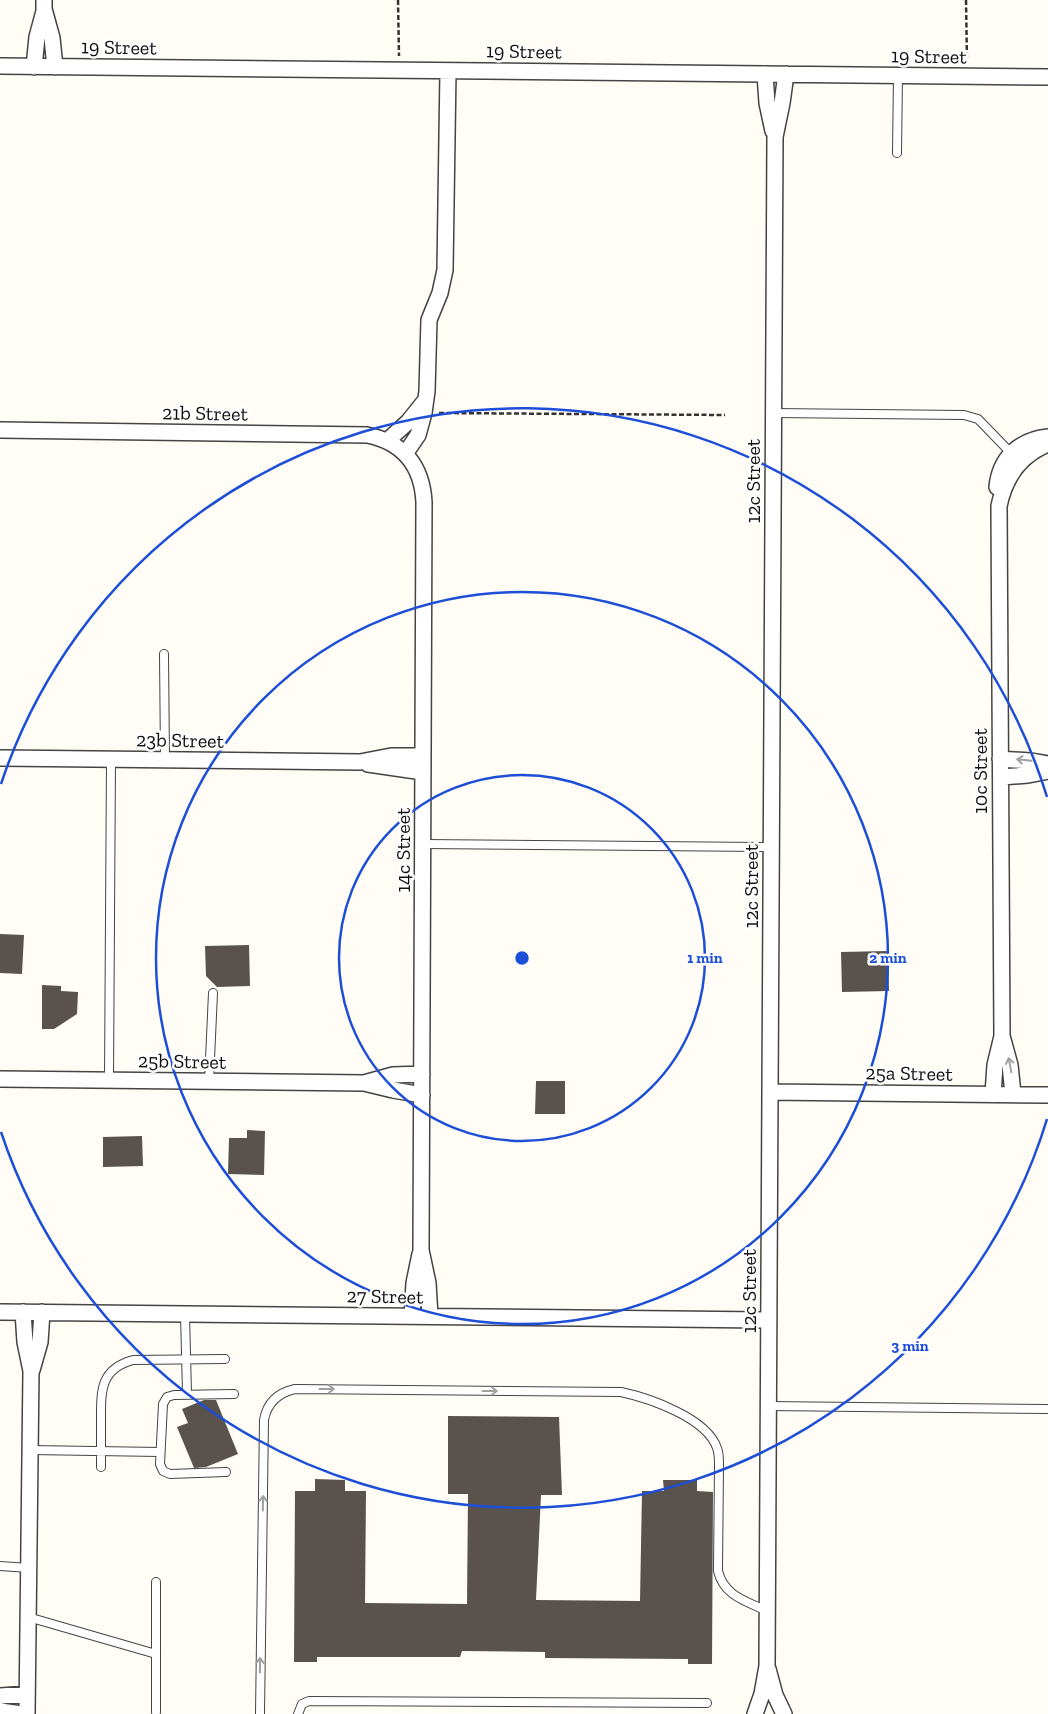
<svg xmlns="http://www.w3.org/2000/svg" width="1048" height="1714" viewBox="0 0 1048 1714" font-family="'Zilla Slab',serif">
	<style>
		.building { fill: #5a524d }
		.lines { fill: none; stroke-linecap: round; stroke-linejoin: round }
		.service-casing { stroke: #444; stroke-width: 10 }
		.minor-casing { stroke: #444; stroke-width: 18 }
		.path { stroke: #333; stroke-width: 2.5; stroke-dasharray: 5 2.5; stroke-linecap: butt }
		.service { stroke: #fff; stroke-width: 8 }
		.minor { stroke: #fff; stroke-width: 15 }
		.oneway { stroke: #a0a0a0 }
		.ring { fill: none; stroke: #1d4ed8; stroke-width: 2.5 }
		.labels { text-anchor: middle; dominant-baseline: central; stroke-width: 5; stroke-linejoin: round; paint-order: stroke }
		.street-label { font-size: 20px; fill: #111; stroke: #fff }
		.centre { fill: #1d4ed8; stroke: #fff; stroke-width: 2.5 }
		.ring-label { font-size: 15px; text-anchor: middle; font-weight: bold; fill: #1d4ed8; stroke: #fff; stroke-width: 5; stroke-linejoin: round; paint-order: stroke }
	</style>
	<rect width="100%" height="100%" fill="#fffdf5"/>
	<path class="building" d="M0,934l24,1 -2,39 -22,-1z
		M249,945l1,41 -33,1 -11,-11 -1,-30z
		M888,951l1,40 -47,1 -1,-40z
		M42,985l19,1v5l17,1 -1,22 -23,15h-12z
		M536,1081h29v33h-30z
		M247,1130l18,1 -1,44 -36,-1 1,-36h18z
		M142,1136l1,30 -40,1v-30z
		M204,1400h12l22,54 -32,13 -12,1 -17,-41 11,-4 -6,-14z
		M448,1416l111,1 3,78h-21l-5,105 104,1 2,-110h22l-1,-11h34v11l16,1 -1,172h-24v-5l-143,-1v-6l-83,-1 -2,6h-143v5h-23l1,-171h20v-12l30,1v11h21l-1,112 102,1 1,-110h-20z"/>
	<g class="lines">
		<g class="service-casing">
			<path id="service" d="M897,153l1,-78
				M773,413l191,2 14,4 33,34
				M164,654l1,106
				M423,844l348,3
				M109,1080l2,-321
				M209,1081l4,-88
				M185,1314l2,80
				M768,1406l280,3
				M30,1450l130,2
				M101,1467c0,-15 0,-31 0,-47 0,-29 -1,-51 32,-60l92,-1
				M226,1472l-56,2 -7,-3 -3,-7 3,-60 4,-7 7,-2 60,-1
				M0,1566l29,2
				M28,1617l128,37
				M156,1712v-130
				M260,1714l4,-294c3,-17 13,-27 31,-31l326,3c28,6 86,26 96,56 2,5 2,10 2,16l-1,107c6,25 28,30 49,40
				M298,1714l4,-10 7,-3 398,2"/>
		</g>
		<g class="minor-casing">
			<path id="minor" d="M44,0v9l8,29 3,29
				M0,66l1048,11
				M34,67l3,-30 7,-26
				M765,74l2,29 6,28
				M0,430l367,5c36,7 55,31 57,67l-3,748 7,33 2,33
				M387,441l21,-19 16,-20
				M405,454l13,-19 6,-22 3,-22 2,-71 11,-27 5,-23 3,-199
				M997,487c3,-29 22,-47 51,-50
				M0,758l360,4 31,-6h32
				M1000,759l31,2 17,3
				M368,764l55,8
				M1001,777l27,-2 20,-4
				M1002,1036l8,29 3,29
				M0,1079l364,4 29,7 29,5
				M364,1083l29,-8 29,-1
				M770,1092l278,3
				M993,1094l2,-29 7,-29 -3,-530c6,-29 21,-51 49,-62
				M0,1312l769,8
				M23,1312l2,30 6,29 -4,343
				M412,1316l2,-33 6,-29
				M32,1370l8,-28 2,-30
				M768,1669l7,26 9,19
				M0,1696l27,-2
				M0,1711l22,3
				M755,1714l7,-20 5,-28 8,-1529 7,-34 4,-29"/>
		</g>
		<path class="path" d="M398,0l1,56
			M966,0l1,62
			M439,413l286,2"/>
		<use href="#service" class="service"/>
		<use href="#minor" class="minor"/>
	</g>
	<defs><path id="oneway-shaft" d="M-6 0H5M1.5-3L5.5 0L1.5 3" fill="none" stroke-width="1.6" stroke-linecap="round" stroke-linejoin="round" transform="scale(1.25)"/></defs>
	<g class="oneway">
		<use href="#oneway-shaft" transform="translate(1024 760) rotate(-174)"/>
		<use href="#oneway-shaft" transform="translate(1010 1065) rotate(-101)"/>
		<use href="#oneway-shaft" transform="translate(327 1389)"/>
		<use href="#oneway-shaft" transform="translate(490 1391)"/>
		<use href="#oneway-shaft" transform="translate(263 1503) rotate(-89)"/>
		<use href="#oneway-shaft" transform="translate(260 1665) rotate(-89)"/>
	</g>
	<g class="ring">
		<circle cx="522" cy="958" r="183"/>
		<circle cx="522" cy="958" r="366"/>
		<path d="M1047 1119A549 549 0 0 1 1 1132M1 784A549 549 0 0 1 1047 797"/>
	</g>
	<g class="labels">
		<g class="street-label">
			<text transform="translate(119 47) rotate(1)">19 Street</text>
			<text transform="translate(524 51) rotate(1)">19 Street</text>
			<text transform="translate(929 56) rotate(1)">19 Street</text>
			<text transform="translate(205 413) rotate(1)">21b Street</text>
			<text transform="translate(753 481) rotate(-90)">12c Street</text>
			<text transform="translate(180 740) rotate(1)">23b Street</text>
			<text transform="translate(980 771) rotate(-90)">10c Street</text>
			<text transform="translate(403 850) rotate(-90)">14c Street</text>
			<text transform="translate(751 886) rotate(-90)">12c Street</text>
			<text transform="translate(182 1061) rotate(1)">25b Street</text>
			<text transform="translate(909 1073) rotate(1)">25a Street</text>
			<text transform="translate(749 1291) rotate(-90)">12c Street</text>
			<text transform="translate(385 1296) rotate(1)">27 Street</text>
		</g>
	</g>
	<circle cx="522" cy="958" r="8" class="centre"/>
	<g class="ring-label">
		<text x="705" y="963">1 min</text>
		<text x="888" y="963">2 min</text>
		<text x="910" y="1351">3 min</text>
	</g>
</svg>
